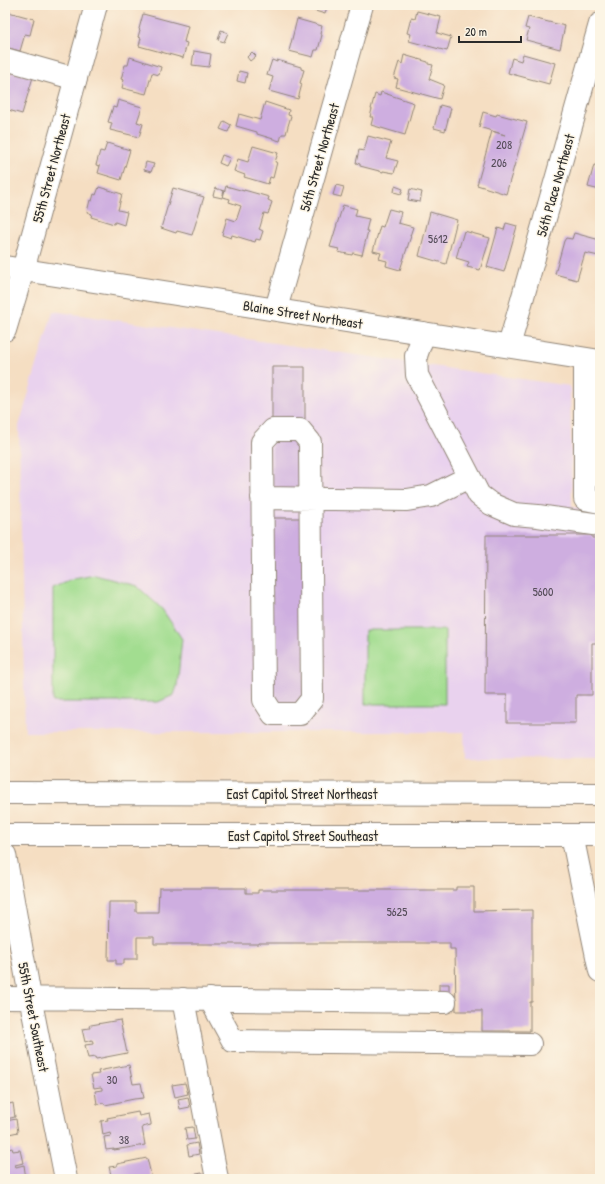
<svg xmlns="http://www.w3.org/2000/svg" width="605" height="1184" viewBox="0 0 605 1184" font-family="'Patrick Hand',sans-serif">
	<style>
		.built { fill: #e9d2ee }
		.pitch { fill: #a2dd90; stroke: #66845e }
		.building { fill: #ceaee0 }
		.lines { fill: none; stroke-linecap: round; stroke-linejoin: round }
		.minor-casing { stroke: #908476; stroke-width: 24 }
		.major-casing { stroke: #908476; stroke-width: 24 }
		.minor { stroke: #fff; stroke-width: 22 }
		.major { stroke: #fff; stroke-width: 22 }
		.labels { text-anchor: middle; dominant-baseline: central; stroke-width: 3; stroke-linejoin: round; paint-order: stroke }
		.number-label { font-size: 12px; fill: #544c58 }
		.street-label { font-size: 14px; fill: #2b2b2b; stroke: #fcf5e5 }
	</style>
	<rect width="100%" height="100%" fill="#fcf5e5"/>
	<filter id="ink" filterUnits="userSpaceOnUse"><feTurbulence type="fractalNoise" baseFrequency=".025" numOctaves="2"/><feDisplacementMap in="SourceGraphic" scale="8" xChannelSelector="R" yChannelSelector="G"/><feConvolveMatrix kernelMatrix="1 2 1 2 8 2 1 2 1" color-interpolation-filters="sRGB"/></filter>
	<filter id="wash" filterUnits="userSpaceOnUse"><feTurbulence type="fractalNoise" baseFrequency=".012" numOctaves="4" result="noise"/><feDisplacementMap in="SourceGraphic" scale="16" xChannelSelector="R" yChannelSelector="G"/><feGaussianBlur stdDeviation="0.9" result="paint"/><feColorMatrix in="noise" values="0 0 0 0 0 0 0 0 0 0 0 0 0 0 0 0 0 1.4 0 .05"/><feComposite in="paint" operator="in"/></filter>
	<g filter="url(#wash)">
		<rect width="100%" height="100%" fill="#f5dec2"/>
		<path class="built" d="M53,311l517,75 2,121 28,4v248l-135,-1 -1,-26h-439l-6,-306z"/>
		<path class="pitch" d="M95,575l42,11 25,23 20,30 -5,47 -3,9 -16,7h-105v-114l21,-9z
			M365,630h80v74h-80z"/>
		<g id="blocks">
			<path class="building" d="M302,5h29l-1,2 -3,-1 -2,8 -23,-7z
				M5,11l29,8 -4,16 -5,-1 -5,17 -15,-4z
				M417,11l24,6 -4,16 14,4 -4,14 -38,-10 2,-7 -4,-1 4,-15 4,1z
				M143,14l45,12 -4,16 3,1 -4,15 -44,-12 2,-8 -3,-1 2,-7 -1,-1z
				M528,17l37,9 -5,23 -34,-9 3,-11 -4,-1z
				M297,19l25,7 -2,8 2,1 -4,15h-3l-2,7 -24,-6z
				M221,30l7,3 -4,9 -6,-2z
				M194,51l17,3 -2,13 -17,-2z
				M252,52l4,4 -6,5 -3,-4z
				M523,54l32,9 -6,21 -41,-11 4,-15 9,3z
				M404,55l24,7v2l5,1 -4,14 15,6 -4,14 -44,-12 2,-8 -4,-1 5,-16 3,2z
				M130,57l31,10 -2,8 -7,-2 -6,21 -24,-6 2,-8 -3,-1 4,-14h3z
				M272,60l5,2v-2l24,7v2l3,1 -4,13 2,1 -4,15 -29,-8 4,-14 -6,-2z
				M12,71l21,6 -11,37 -17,-5v-34l5,1z
				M239,71l8,2 -2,10 -8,-2z
				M381,92l33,11 -9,32 -34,-10 2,-8h-3l2,-8h-1l4,-15 5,2z
				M118,100l24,7 -5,15 6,2 -4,13 -29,-7 2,-7 -4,-1 5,-15 3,1z
				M265,102l24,8 -1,5 3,1 -3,10 -2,8h-4l-2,7 -23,-7v-2l-21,-6 3,-12 21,6z
				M440,105l11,3 -6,23 -11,-3z
				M483,112l13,4 1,-2 30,8 -21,72 -29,-9 15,-54 13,4 -26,-8z
				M224,121l7,4 -3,7 -8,-3z
				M368,136l23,6 -5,16 12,3 -4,12 -11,-2v1l-23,-6v-2l-4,-1 3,-13 5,1z
				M107,143l23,7 -9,30 -23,-7 2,-7 -4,-1 4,-14 4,1z
				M253,146l25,7 -3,9h2l-4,16 -3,-1 -2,7 -24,-7 1,-2 -11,-4 4,-12 10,3z
				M222,155l8,3 -4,8 -7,-3z
				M146,162l8,2 -3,8 -7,-2z
				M594,165l6,1v24l-12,-3z
				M336,185l8,2 -3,10 -8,-2z
				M226,186l18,5v-1l25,7 -1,3 4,2 -4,12 -4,-1 -4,14 -1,2 4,2 -3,9 -4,-1 -1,3 -23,-7 -1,3 -9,-3 5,-17 9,3 5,-15 -12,-4 1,-3 -7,-2z
				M395,186l8,3 -2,5 -7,-2z
				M99,187l23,7 -4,16 9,2 -3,13 -9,-3 -1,2 -23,-7 1,-3 -5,-2 3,-12 2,1 2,-7 2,1z
				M173,188l31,9 -12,38 -15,-4 -1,2 -15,-5z
				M215,188l9,3 -2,7 -9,-2z
				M410,189l12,3 -2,10 -12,-2z
				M343,205l14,4 -2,7 14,3 -3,12h2l-6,24 -9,-2 -1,2 -14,-3 1,-3 -9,-2z
				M389,209l12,3 -3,11 15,4 -3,9h1l-11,34 -14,-4 1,-5 -8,-2 2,-6 -8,-2 7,-25 3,1z
				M430,212l27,8 -11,44 -27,-8z
				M506,223l11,3 -13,46 -17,-5 11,-39 6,2z
				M464,231l26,7 -10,32 -13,-3 2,-5 -13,-4z
				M574,233l26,7 -1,16 -14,-3 -8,27 -22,-6 9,-33 2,-3 6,1z
				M272,367h33v126h-33z
				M271,518h33l1,194h-33z
				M486,535h106v3h8v105h-8v52h-16v28h-69v-28h-22z
				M456,887h18v24l58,-1v92h-2v29h-48v-20h-26l-1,-62h-5v-6h-191v1h-105v-7h-17v22h-13v5h-8v-4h-8l1,-58h27v10h22l1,-24h87v5h12v-3h198z
				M439,984h10v10h-10z
				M120,1020l7,33 -31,6 -1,-2 -7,1 -3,-13 8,-1v-2l-1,-2 -7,2 -3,-13 8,-1 -1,-2 2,-1z
				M129,1065l4,19 8,-1 3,15 -10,1 -29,6 -1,-2 -7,1 -2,-13 7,-1v-2l-1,-1 -7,1 -3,-13 8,-1 -1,-3z
				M185,1083l3,11 -13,3 -3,-12z
				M188,1097l2,10 -10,2 -2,-10z
				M13,1103l2,14 -9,2v2l10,-2 2,13 -9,2v2l-4,1v-32z
				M138,1112l1,4 10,-2 2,9v2l-9,2 3,18 -31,5v-1l-8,1 -2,-13 7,-1 -1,-3 -7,2 -2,-14 7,-1 -1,-2z
				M193,1127l2,12 -8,1 -2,-12z
				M197,1143l2,11 -10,2 -2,-11z
				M12,1148l1,3 7,-1 3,13 -8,2 1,2 8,-2 2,14h-21v-29z
				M147,1158l5,21h-40l-3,-12 8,-1v-2z
				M202,1173l1,6h-11l-1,-4z"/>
		</g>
	</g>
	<g filter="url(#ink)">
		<use href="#blocks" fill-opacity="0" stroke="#908476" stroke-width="1"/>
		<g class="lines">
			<g class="minor-casing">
				<path id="minor" d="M5,59l71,20
					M5,267l595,94
					M276,309l86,-304
					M5,330l18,-60 73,-265
					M424,333l-8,23 1,19 62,120 12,9 23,10 24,2 62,9
					M509,346l91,-322
					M585,359v140l15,3
					M273,430h27l10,12 2,257 -12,15h-27l-9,-14 -2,-258z
					M262,498l145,2 24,-4 38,-19
					M572,835l28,136
					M5,855l25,142 36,182
					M5,998l440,4
					M183,999l34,180
					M210,999l23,42 297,3"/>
			</g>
			<g class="major-casing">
				<path id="major" d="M5,793l595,1
					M5,835h595"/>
			</g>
			<use href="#minor" class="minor"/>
			<use href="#major" class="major"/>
		</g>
	</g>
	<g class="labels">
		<g class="number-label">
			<text x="504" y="144">208</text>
			<text x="499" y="162">206</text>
			<text x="438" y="238">5612</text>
			<text x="543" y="591">5600</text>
			<text x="397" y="911">5625</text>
			<text x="112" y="1079">30</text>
			<text x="124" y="1139">38</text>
		</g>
		<g class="street-label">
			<text transform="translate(319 157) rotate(-74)">56th Street Northeast</text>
			<text transform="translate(51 168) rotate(-75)">55th Street Northeast</text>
			<text transform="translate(555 185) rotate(-74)">56th Place Northeast</text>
			<text transform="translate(303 314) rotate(9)">Blaine Street Northeast</text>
			<text x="302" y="793">East Capitol Street Northeast</text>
			<text x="303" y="835">East Capitol Street Southeast</text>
			<text transform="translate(34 1017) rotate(79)">55th Street Southeast</text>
		</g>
	</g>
	<rect width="605" height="1184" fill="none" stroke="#fcf5e5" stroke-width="20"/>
	<path d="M459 36v6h62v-6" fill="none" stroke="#2b2b2b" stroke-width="2"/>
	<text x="465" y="36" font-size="12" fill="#2b2b2b" stroke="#fcf5e5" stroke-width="3" paint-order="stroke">20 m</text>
</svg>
